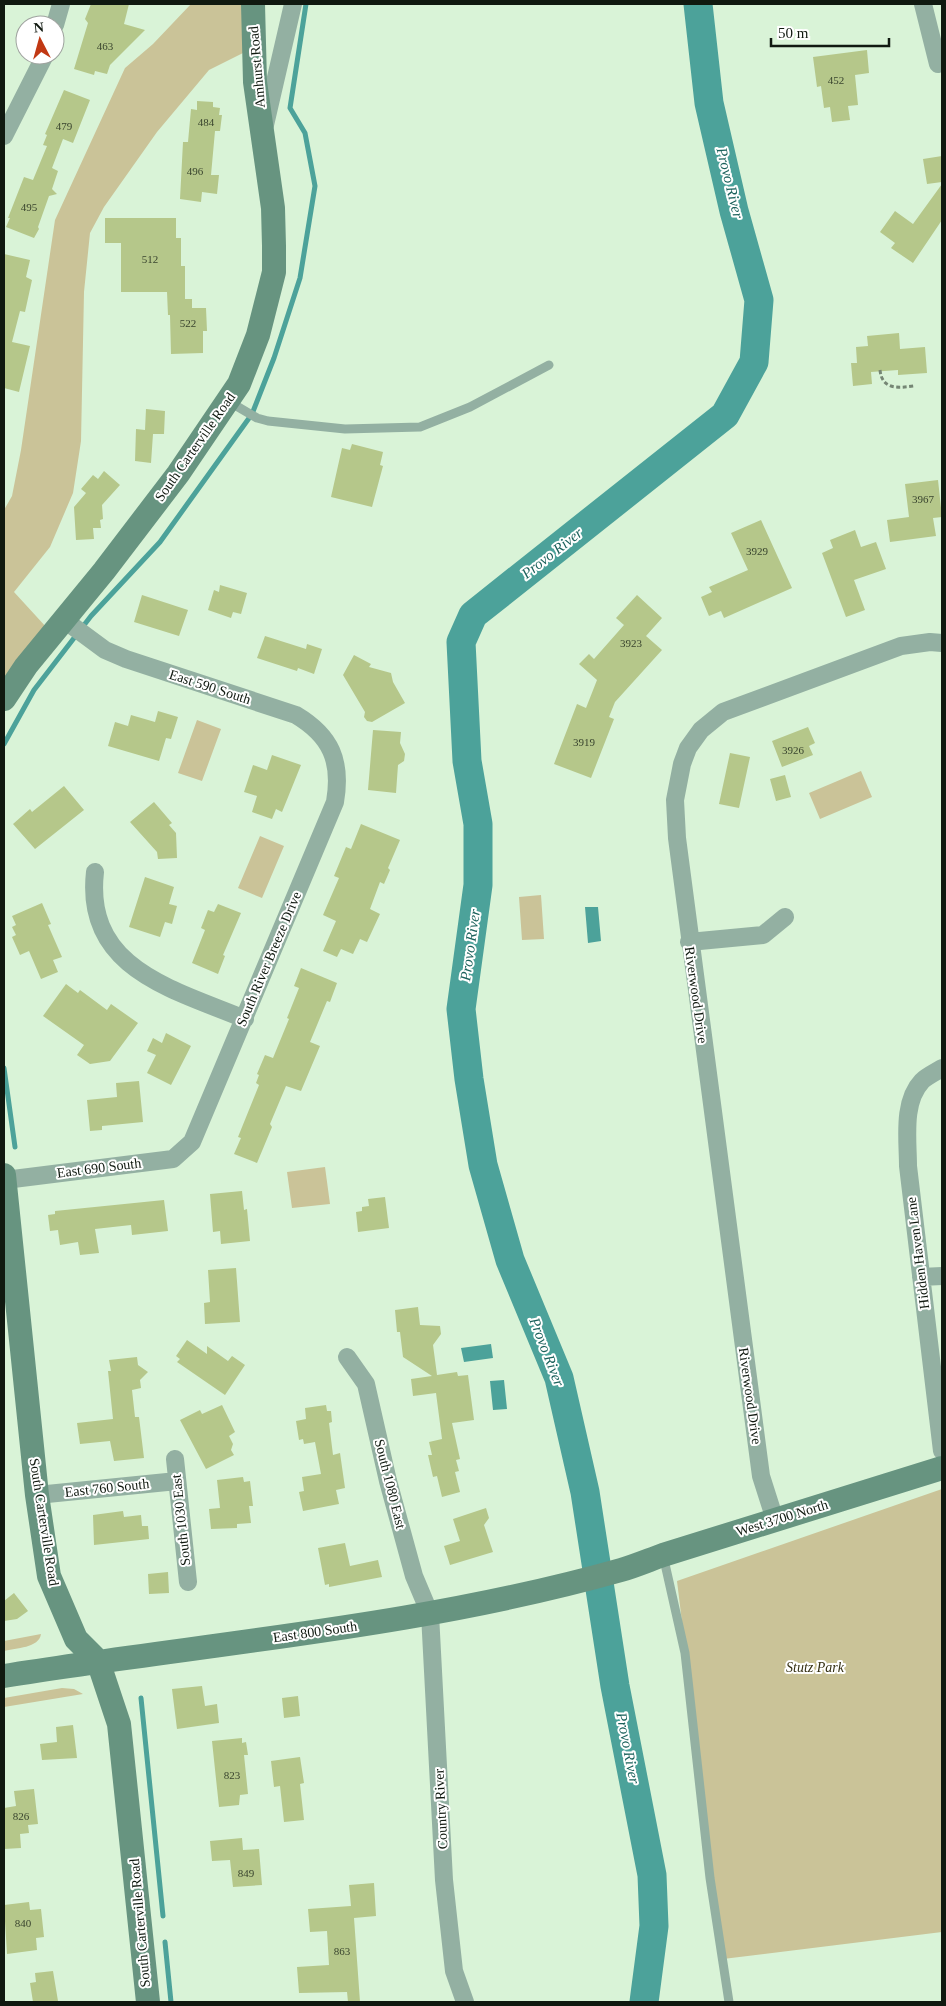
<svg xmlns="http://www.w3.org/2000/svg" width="946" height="2006" viewBox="0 0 946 2006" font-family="'Times New Roman',serif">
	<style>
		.green { fill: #cac398 }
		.water { fill: #4ca29a }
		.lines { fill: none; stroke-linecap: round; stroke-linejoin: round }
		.stream { stroke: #4ca29a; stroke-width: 5 }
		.river { stroke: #4ca29a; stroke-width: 29 }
		.building { fill: #b5c78a }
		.path { stroke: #758674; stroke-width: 3; stroke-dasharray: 4 2.5; stroke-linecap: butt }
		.lane { stroke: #93b0a2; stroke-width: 9 }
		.street { stroke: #93b0a2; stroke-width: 18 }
		.secondary { stroke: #679480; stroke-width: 24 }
		.labels { text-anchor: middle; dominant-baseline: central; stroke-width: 4; stroke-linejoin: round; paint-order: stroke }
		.number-label { font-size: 11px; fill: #39442e }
		.street-label { font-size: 14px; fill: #101910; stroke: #fff }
		.park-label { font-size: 14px; font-style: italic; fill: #342f12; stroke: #fff }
		.water-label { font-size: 15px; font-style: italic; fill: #1a615b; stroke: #fff }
	</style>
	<rect width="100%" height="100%" fill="#d9f3d7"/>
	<path class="green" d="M191,4h52v49l-34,17 -52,62 -53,75 -14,26 -6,59 -3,149 -8,52 -23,54 -36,45 33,36 -43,56v-174l8,-14 9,-46 34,-230 70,-152 28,-24z
		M197,720l24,9 -19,52 -24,-8z
		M861,771l11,26 -52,22 -11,-26z
		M260,836l24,10 -22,52 -24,-10z
		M541,895l3,44 -22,1 -3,-43z
		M325,1167l5,37 -38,4 -5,-36z
		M942,1489v443l-219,27 -46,-378z
		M41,1634c-2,14 -25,14 -37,17v-10z
		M62,1688l12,1 9,5 -79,13v-9z"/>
	<path class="water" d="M585,907h13l3,34 -13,2z
		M491,1344l2,14 -29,4 -3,-14z
		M504,1380l3,29 -14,1 -3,-29z"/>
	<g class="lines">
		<path class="stream" d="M4,744l30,-54 57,-74 69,-74 92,-128 22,-56 26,-80 15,-92 -10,-53 -15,-25 16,-104
			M4,1068l11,79
			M141,1698l22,218
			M165,1942l6,60"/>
		<path class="river" d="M644,2002l10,-76 -2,-51 -37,-189 -30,-194 -26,-114 -49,-118 -27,-95 -14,-86 -8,-70 17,-124v-61l-11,-63 -6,-119 12,-27 252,-200 29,-53 5,-62 -25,-89 -25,-108 -11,-99"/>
	</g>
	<path class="building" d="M91,4h38l-5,20 21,6 -35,35 -3,9 -12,-3 -1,4 -20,-6 14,-46 -3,-4z
		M867,50l2,23 -14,2 3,30 -10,1 2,14 -18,2 -2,-15 -6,1 -3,-22 -4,1 -4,-30z
		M64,90l26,10 -17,43 -10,-4 -11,29 6,3 -6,18 5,5 -8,2 -11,31 1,2 -5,9 -28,-11 4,-9h-2l16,-41 9,3 14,-34 -4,-1 4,-10 -2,-1z
		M197,101l16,1v5l7,1 -1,7h3l-2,16h-5l-4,44h8l-2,19 -15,-2 -1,10 -21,-3 3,-57h5l3,-33 6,1z
		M942,156v26l-15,2 -4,-25z
		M942,184v36l-29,43 -22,-15 4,-5 -15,-11 15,-21 18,13z
		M105,218h71v20h5v28h4v33h7v9h14l1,23h-4v22l-32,1 -1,-39h-2l-1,-23h-46v-49h-16z
		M4,254l26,6 -4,17 6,3 -7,32 -5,-1 -8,31 18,4 -11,46 -15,-4z
		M899,333l1,16 25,-2 2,26 -29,2v-5l-27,2 1,12 -19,2 -2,-23h6l-1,-16 12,-1 -1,-10z
		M146,409l19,2 -1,23h-11l-2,29 -16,-2 1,-32 9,1z
		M352,444l31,8 -3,13 3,1 -11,41 -41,-10 11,-49 8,2z
		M104,471l16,14 -18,20 1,14 -3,1 1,8h-8l1,11 -18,1 -2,-33 12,-14 -5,-4 12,-14 5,4z
		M938,480l4,37 -9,1 3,18 -46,6 -3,-22 22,-3 -4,-33z
		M761,520l31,68 -68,30 -3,-7 -12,5 -8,-19 11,-5 -3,-5 39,-17 -17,-37z
		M855,530l6,17 15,-5 10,27 -32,11 11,30 -19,7 -24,-64 11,-5 -3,-8z
		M220,585l27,8 -6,21 -8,-2 -2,6 -23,-8 6,-20 5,2z
		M142,595l46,15 -9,26 -45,-14z
		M637,595l25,23 -16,18 16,14 -47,52 -6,15 5,2 -23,59 -37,-14 23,-60 9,4 11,-28 -18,-16 10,-10 5,5 30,-34 -8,-7z
		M265,636l41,13 1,-5 15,5 -8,25 -16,-6 -1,3 -40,-13z
		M354,655l17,9 -2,3 22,6 2,9 12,21 -33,19 -5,-1 -3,-4 1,-5 -22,-37z
		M158,711l20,6 -7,22 -5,-1 -7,23 -51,-15 7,-24 13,4 3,-11 24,7z
		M808,727l7,16 -6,3 4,9 -31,12 -10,-26z
		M373,730l28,2 -1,11 5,11 -1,7 -6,4 -2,28 -28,-3z
		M730,753l20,4 -11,51 -20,-4z
		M272,755l29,10 -19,47 -6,-3 -4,10 -20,-7 5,-16 -13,-4 9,-27 14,5z
		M785,775l6,22 -15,4 -6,-22z
		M64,786l20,24 -49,39 -22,-25 17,-15 2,3z
		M154,802l18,21 -3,2 7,8 1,25 -19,1 -1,-7 -27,-30z
		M361,824l39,16 -12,28 2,2 -6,14 -4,-2 -10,27 10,5 -13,28 -7,-3 -7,15 -12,-5 -4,8 -14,-6 13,-30 -13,-6 16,-37 -5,-2 12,-29 5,2z
		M145,877l29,10 -5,17 8,2 -5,18 -7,-2 -5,15 -31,-10z
		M42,903l9,21 -3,1 14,32 -9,3 5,12 -17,7 -12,-28 -9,4 -8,-18 4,-2 -4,-8 4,-2 -4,-9z
		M218,904l23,9 -18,42 2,1 -7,18 -26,-11 13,-33 -4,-2 7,-18 6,2z
		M301,968l36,15 -7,19 -3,-1 -17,41 10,4 -19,45 -15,-5 -16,38 2,3 -15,36 -23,-9 7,-16 -3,-1 21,-52 -3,-2 3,-8 -2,-1 8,-19 8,3 16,-39 -2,-1 12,-30 -5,-2z
		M66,984l12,9 2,-3 27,20 4,-6 27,19 -28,38 -20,3 -13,-9 7,-10 -41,-29z
		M166,1033l25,13 -20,39 -24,-12 9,-18 -9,-4 6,-13 9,5z
		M139,1081l4,41 -41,4v4l-12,1 -3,-31 30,-3 -1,-14z
		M242,1191l2,19 3,-1 3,32 -29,3 -1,-13 -7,1 -3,-38z
		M385,1197l4,31 -31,4 -2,-20 6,-1v-4l7,-1 -1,-7z
		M164,1200l4,31 -36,4 -1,-10 -36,4 4,24 -19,2 -2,-13 -18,3 -2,-15 -8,1 -2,-16 7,-1v-3z
		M236,1268l4,54 -35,2 -1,-21 6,-1 -2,-32z
		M418,1307l2,18 20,1 1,8 -8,11 4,30 20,-3 1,4 10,-1 6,45 -22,3 8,36 -4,1 3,11 -4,1 5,20 -18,5 -5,-21 -4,1 -5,-22h4l-3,-13 13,-3 -6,-46 -23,3 -2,-17 21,-3 -29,-19 -3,-25h-3l-2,-22z
		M187,1340l20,14v-8l21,15 4,-5 13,9 -20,30 -48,-33 3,-3 -4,-3z
		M137,1357l1,8 10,7 -8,8 1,8 -9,2 3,27h4l5,41 -30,3 -4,-20 -30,3 -3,-21 36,-4 -5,-48h3l-2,-11z
		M222,1405l13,27 -6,4 4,8 -2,6 3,5 -28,14 -26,-49 20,-10 2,4z
		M326,1405l1,6h4l1,11 -3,1 4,32 7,-2 5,35 -9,2 3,14 -36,7 -4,-19 5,-1 -2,-14 19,-3 -6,-32 -11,2 -1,-5 -4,1 -3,-19 10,-2 -1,-11z
		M243,1477l1,5 6,-1 3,25h-4l2,17 -14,1v4l-26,1 -2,-20 11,-1 -3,-28z
		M486,1508l3,10 -5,7 9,27 -43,13 -6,-19 16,-5 -7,-22z
		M123,1511l1,6 17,-2 1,11h6l1,13 -55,6 -1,-30z
		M345,1543l5,23 28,-6 4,17 -53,10v-3l-4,1 -7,-37z
		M168,1572l1,21 -20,1 -1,-20z
		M14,1593l14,18 -11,8 -13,2v-20z
		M202,1686l3,20 12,-2 2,19 -42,6 -5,-40z
		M298,1696l2,20 -16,2 -2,-20z
		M73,1725l4,33 -35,2 -2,-16 17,-2 -1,-15z
		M242,1738v5l4,-1 2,13h-4l4,39 -8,1 -1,10 -20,2 -7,-66z
		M300,1757l4,26 -4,1 4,36 -20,2 -4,-36 -6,1 -3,-26z
		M34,1789l4,35 -10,1 1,8 -9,1 1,14 -17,1v-41l12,-2 -2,-15z
		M242,1838l1,12 16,-1 3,36 -29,2 -3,-27 -18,1 -2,-20z
		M374,1883l2,33 -22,2 6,84h-12l-1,-10 -48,1 -2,-26 32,-2 -2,-34 -17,1 -2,-23 43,-3 -2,-21z
		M29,1902l1,8 11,-1 3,28 -8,1 1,12 -30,4 -3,-49z
		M53,1971l5,30 -25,1 -3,-19 6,-1 -1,-9z"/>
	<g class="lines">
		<path class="path" d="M880,370c2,20 18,18 34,16"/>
		<path class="lane" d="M228,401l29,17 11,3 77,8 75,-2 50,-20 79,-42
			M663,1555l22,98 25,225 19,124"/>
		<path class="street" d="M923,4l15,60
			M55,25l6,-21
			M265,125l28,-121
			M4,136l41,-81
			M95,872c-11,97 78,117 150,147
			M689,942l74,-7 22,-18
			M942,1068c-6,4 -15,8 -20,13 -20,21 -14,59 -14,85l34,285
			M5,1180l168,-21 19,-17 143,-340c7,-41 -4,-66 -39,-87l-170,-56 -21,-9 -42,-31
			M921,1277l21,-1
			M347,1357l19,27 22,97 26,95 16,38 14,266 10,91 11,31
			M175,1459l13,123
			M37,1495l140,-14
			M775,1520l-14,-44 -84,-638 -2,-38 7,-36 6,-16 13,-18 22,-18 178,-66 29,-4 12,1"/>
		<path class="secondary" d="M4,699l22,-33 78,-95 74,-97 61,-90 19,-49 16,-63v-26l-1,-38 -18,-126 -2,-78
			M4,1175l33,320 12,81 27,63 22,22 21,63 29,278
			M4,1676c206,-33 415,-49 617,-106 14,-4 28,-10 42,-15l279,-87"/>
	</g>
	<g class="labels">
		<g class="number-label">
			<text x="105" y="46">463</text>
			<text x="836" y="80">452</text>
			<text x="206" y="122">484</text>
			<text x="64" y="126">479</text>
			<text x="195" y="171">496</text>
			<text x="29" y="207">495</text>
			<text x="150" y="259">512</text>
			<text x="188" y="323">522</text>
			<text x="923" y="499">3967</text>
			<text x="757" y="551">3929</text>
			<text x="631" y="643">3923</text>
			<text x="584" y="742">3919</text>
			<text x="793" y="750">3926</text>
			<text x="232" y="1775">823</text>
			<text x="21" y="1816">826</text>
			<text x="246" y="1873">849</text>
			<text x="23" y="1923">840</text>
			<text x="342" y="1951">863</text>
		</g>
		<g class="street-label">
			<text transform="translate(257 67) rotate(-95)">Amhurst Road</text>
			<text transform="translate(195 447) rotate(-55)">South Carterville Road</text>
			<text transform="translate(210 687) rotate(18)">East 590 South</text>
			<text transform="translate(269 959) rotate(-67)">South River Breeze Drive</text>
			<text transform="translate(696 995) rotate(82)">Riverwood Drive</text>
			<text transform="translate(99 1168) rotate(-7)">East 690 South</text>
			<text transform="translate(918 1253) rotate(-97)">Hidden Haven Lane</text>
			<text transform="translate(750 1396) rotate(82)">Riverwood Drive</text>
			<text transform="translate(390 1484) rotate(76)">South 1080 East</text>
			<text transform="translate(107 1488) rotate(-6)">East 760 South</text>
			<text transform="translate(782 1518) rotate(-17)">West 3700 North</text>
			<text transform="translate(181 1520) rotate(-96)">South 1030 East</text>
			<text transform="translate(44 1522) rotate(81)">South Carterville Road</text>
			<text transform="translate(315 1632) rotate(-8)">East 800 South</text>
			<text transform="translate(441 1809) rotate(-93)">Country River</text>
			<text transform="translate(140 1923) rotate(-95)">South Carterville Road</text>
		</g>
		<g class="park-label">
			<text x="815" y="1667">Stutz Park</text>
		</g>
		<g class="water-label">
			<text transform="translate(730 183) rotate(76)">Provo River</text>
			<text transform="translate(552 553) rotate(-38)">Provo River</text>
			<text transform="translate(470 945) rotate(-82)">Provo River</text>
			<text transform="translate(547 1352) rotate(69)">Provo River</text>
			<text transform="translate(628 1748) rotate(79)">Provo River</text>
		</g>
	</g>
	<rect width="946" height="2006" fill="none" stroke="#101910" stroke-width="10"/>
	<g transform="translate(40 40) rotate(354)"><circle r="24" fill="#ffffff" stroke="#9fa39f"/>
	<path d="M0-4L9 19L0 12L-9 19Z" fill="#c13813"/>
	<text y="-8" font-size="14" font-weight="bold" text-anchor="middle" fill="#101910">N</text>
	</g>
	<path d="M771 38v8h118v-8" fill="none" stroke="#101910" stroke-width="2.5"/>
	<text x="778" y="38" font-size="15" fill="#101910" stroke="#ffffff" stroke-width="4" paint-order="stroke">50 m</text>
</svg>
